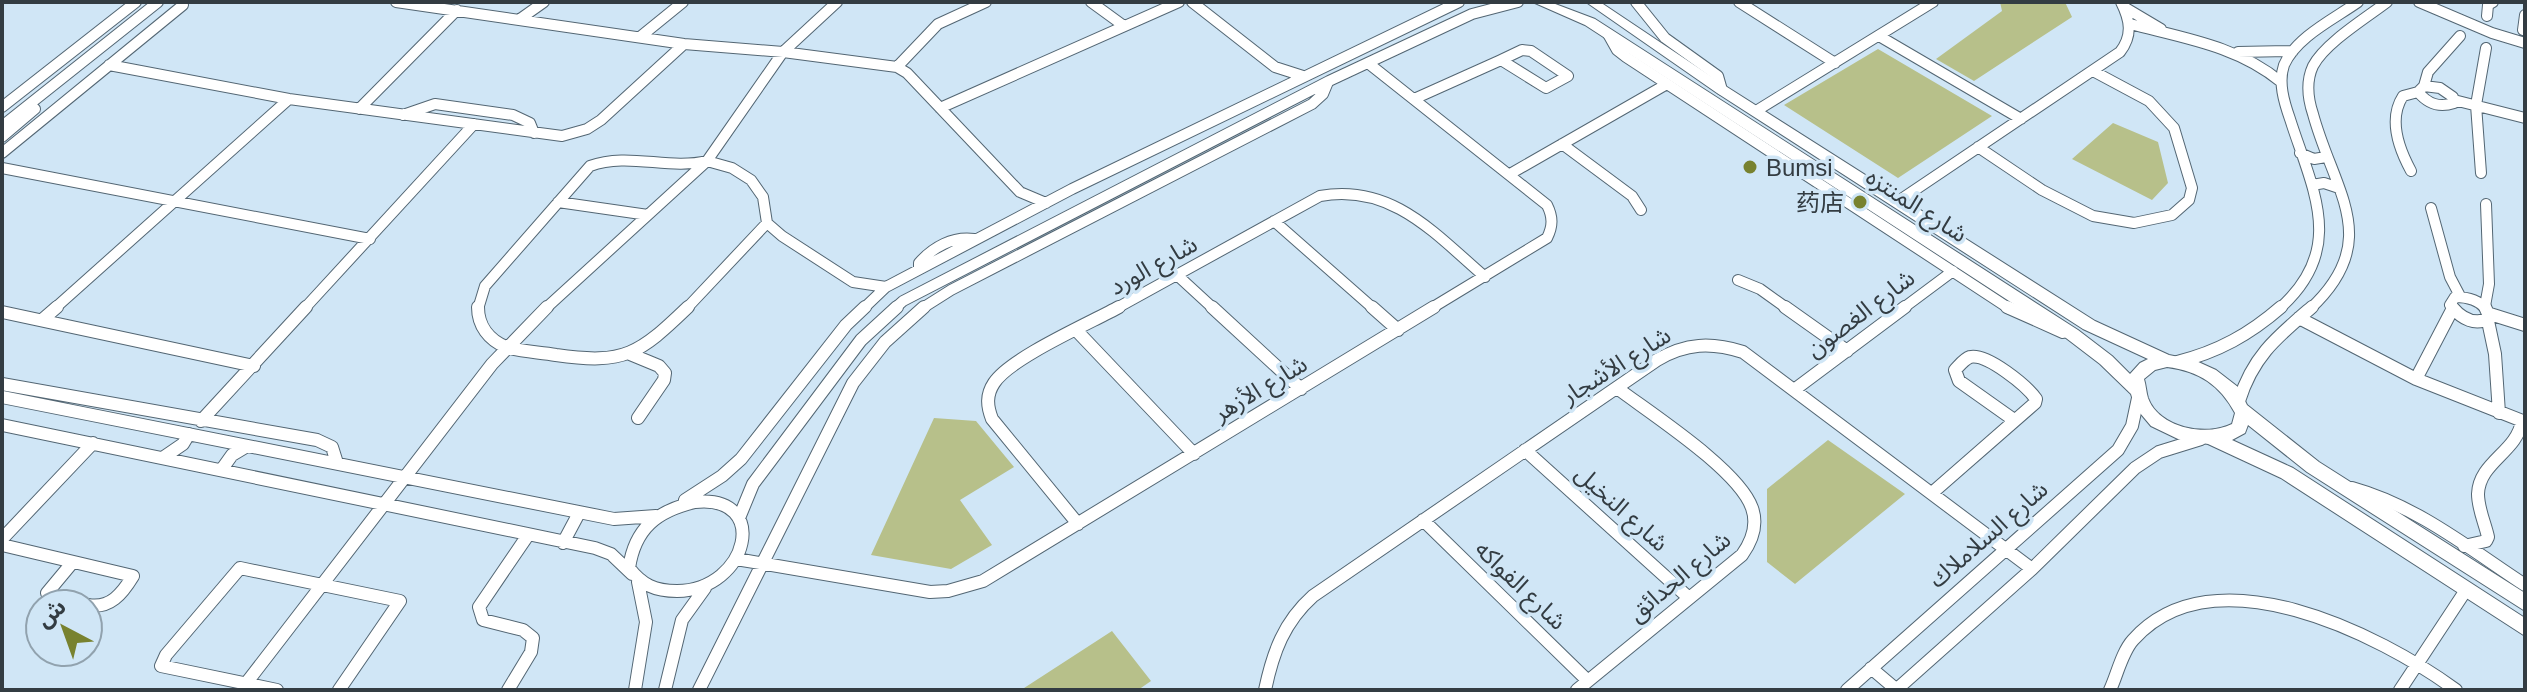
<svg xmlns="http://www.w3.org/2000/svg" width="2527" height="692" viewBox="0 0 2527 692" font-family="Arial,'Noto Sans Arabic','Noto Sans SC',sans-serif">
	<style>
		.green { fill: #b7c08a }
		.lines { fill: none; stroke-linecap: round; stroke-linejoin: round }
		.street-far1-casing { stroke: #536673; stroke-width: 12 }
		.street-casing { stroke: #536673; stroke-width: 14 }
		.secondary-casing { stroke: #536673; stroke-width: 2 }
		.street-far1 { stroke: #fff; stroke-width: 10 }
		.street { stroke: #fff; stroke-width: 12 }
		.secondary { fill: #fff; fill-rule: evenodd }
		.poi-dot { fill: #78822f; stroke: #d0e6f6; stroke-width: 3 }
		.labels { text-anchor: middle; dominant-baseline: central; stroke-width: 7; stroke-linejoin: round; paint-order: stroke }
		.poi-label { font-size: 24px; fill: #333c42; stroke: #d0e6f6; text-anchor: start }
		.street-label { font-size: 24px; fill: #333c42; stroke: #d0e6f6 }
	</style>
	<rect width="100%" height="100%" fill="#d0e6f6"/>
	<path class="green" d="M2000,2h65l7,15 -98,64 -38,-22 66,-48z
		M1878,49l114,67 -94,62 -114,-73z
		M2113,123l45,19 10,41 -16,17 -80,-41z
		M934,418l42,3 38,46 -54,33 32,45 -41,24 -80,-14z
		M1828,440l77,54 -110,90 -28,-22v-73z
		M1112,631l39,50 -13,9h-117z"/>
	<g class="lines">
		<g class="street-far1-casing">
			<path id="street-far1" d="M396,2l288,42 99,8 114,15 10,6 113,119 26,11
				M1091,2l33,24
				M1192,2l83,65 28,9
				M1636,2l29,36 53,38 4,14
				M1739,2l96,61
				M2419,2l73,31 33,10
				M2124,7l37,22
				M2487,16l1,-11 5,-3
				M520,19l24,-17
				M2130,24c53,14 108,22 151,58
				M2523,30l2,-15
				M1608,34l9,16 9,7 384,252
				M1879,36l142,83
				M640,37l43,-35
				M1522,50l9,1 37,25 -22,12 -45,-28z
				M2238,52l55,-1
				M1368,63l179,142c6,12 6,21 0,33l-117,71
				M109,65l180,34 273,37 25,-7 14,-9 83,-76
				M897,67l41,-43 48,-22
				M2424,86l16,2 13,9 1,6c-15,5 -26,1 -36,-11z
				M2424,86l4,-14 32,-36
				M1414,99l87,-39
				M2454,100l71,18
				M2,107l134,-105
				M940,108l239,-106
				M359,109l98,-99
				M1756,111l177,-109
				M403,115l32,-11 78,11 17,8 4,10
				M2,126l156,-124
				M2,137l33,-28
				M1562,144l70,52 9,14
				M1978,147l64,43 51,26 41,7 38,-8 17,-15 3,-12 -18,-60 -25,-27 -56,-30
				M2,153l181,-148
				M2300,153l14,6 12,-2
				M2,168l368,71
				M2411,171c-12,-22 -23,-52 -8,-75l15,-4
				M2481,173l-5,-68 10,-57
				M1510,174l157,-90
				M2312,185l12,-2 15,5
				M558,202l90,13
				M1897,202l223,-150c13,-17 10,-32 1,-50
				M2431,208l19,69 10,19
				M1274,221l100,88
				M919,269v-6c14,-16 34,-27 55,-24
				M1177,275l37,34
				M1738,280l22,9 28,20
				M2485,306l4,-22 -3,-80
				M54,309l235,-210
				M304,309l170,-185
				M478,309l7,-23 105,-120c38,-14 78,4 117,-5l76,-109 54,-50
				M545,309l162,-148 25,7 19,12 12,17 4,26 15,13 71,46 33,5
				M686,309l81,-86
				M863,309l23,-22 186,-98 387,-187
				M894,309l9,-8 426,-220 143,-67 46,-12
				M921,309l30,-19 361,-186 11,-10 5,-12
				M1115,309l205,-113c72,-13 115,38 165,81
				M1902,309l51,-38
				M2279,309c68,-60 34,-118 11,-190 -6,-17 -12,-37 -6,-54 12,-28 50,-46 74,-63
				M2310,309c74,-69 24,-117 3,-195 -5,-15 -7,-33 0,-48 12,-23 53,-48 74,-64
				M2453,309l-3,-4 5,-8c12,0 23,2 31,12"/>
		</g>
		<g class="street-casing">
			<path id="street" d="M478,307c0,19 11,33 28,40 16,5 33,5 50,8 69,10 83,-1 132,-48
				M1212,307l89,82
				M1372,307l26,23
				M1785,307l62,44
				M2007,307l56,25
				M2452,307c10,12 23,19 38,11l-5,-11
				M2,312l252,54
				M2490,314l35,11
				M2299,318l117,61 109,43
				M42,320l15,-13
				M2488,321l7,33 4,59
				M1076,330l118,124
				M630,354l29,12 6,7 -1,7 -26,38
				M2177,362c41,-10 73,-28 104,-55
				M2416,379l36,-69
				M2,384l315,56 15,7 5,16
				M1794,390l111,-83
				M2,397l612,122 42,-3
				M2239,401c14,-45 38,-64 73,-94
				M201,421l105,-114
				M2,425l593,123 16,6 21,20
				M1525,450l164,148
				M164,457l19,-13 6,-10
				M222,469l10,-14 15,-9
				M2352,488c65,18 118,61 173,97
				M1932,493l103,-90 1,-4c-9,-13 -49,-46 -66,-42 -6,2 -11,9 -15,13l4,11 55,39
				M685,500l37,-24 19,-17 105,-134 19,-18
				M695,502c76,-8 54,88 -18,89 -22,0 -35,-6 -48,-23 6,-40 28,-57 66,-66z
				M739,518l14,-34 108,-144 36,-33
				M1423,520l165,161
				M1078,524l-86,-105c-5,-13 -6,-24 2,-36 16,-25 96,-60 125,-76
				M2,539l91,-96
				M563,543l16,-30
				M2,545l131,31c-11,18 -23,33 -45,29
				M2464,546l22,-5 2,-4c-3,-14 -10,-28 -10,-43 1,-32 39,-42 44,-73
				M736,559l194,33 18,-1 35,-10 451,-274
				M72,563l-25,30 37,11
				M1871,668l26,22
				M241,690l251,-326 55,-57
				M277,690l-116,-24 5,-11 74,-87 160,33 -61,89
				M508,690l23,-38 2,-14 -10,-8 -40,-10 -4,-13 49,-72
				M635,690l11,-68 -8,-40
				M665,690l17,-70 23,-32
				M699,690l154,-307 32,-41 39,-35
				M1265,690c8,-38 19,-68 48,-94l344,-236c29,-17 54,-18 86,-8l289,217
				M1577,690l165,-135c10,-14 16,-30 10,-47 -13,-38 -102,-95 -135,-120
				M1847,690l271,-240 14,-24 6,-28
				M1896,690l136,-121 103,-101 24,-16 42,-13
				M2110,690c7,-15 12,-38 23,-50 80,-90 246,-6 323,50
				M2400,690l66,-100"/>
		</g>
		<g class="secondary-casing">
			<path id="secondary" d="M1550,2l45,17 483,311 34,26 18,18 10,-11 8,-4 -65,-30 -366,-236 -131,-91h14l127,85 368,234 74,34 25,5 22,10 22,17 9,18 72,57 206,131v18l-218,-139 -59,-47 -3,8 -13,7 61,28 232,150v18l-244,-158 -73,-34 -30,-5 -27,-13 -16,-19 -4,-13 -31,-30 -34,-26 -481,-313 -50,-22zM2167,367c32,4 53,18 68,46l-3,11c-26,13 -73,4 -84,-26 -2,-6 -2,-13 -4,-19l11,-9z"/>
		</g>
		<use href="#street-far1" class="street-far1"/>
		<use href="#street" class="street"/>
		<use href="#secondary" class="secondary"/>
	</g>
	<g class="poi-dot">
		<circle cx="1750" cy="167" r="8"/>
		<circle cx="1860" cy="202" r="8"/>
	</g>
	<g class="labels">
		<g class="poi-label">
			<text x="1766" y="167">Bumsi</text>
			<text x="1844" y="202" text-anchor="end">药店</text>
		</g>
		<g class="street-label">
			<text transform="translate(1917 205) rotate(33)">شارع المنتزه</text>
			<text transform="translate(1153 265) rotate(-29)">شارع الورد</text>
			<text transform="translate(1860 313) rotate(-37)">شارع الغصون</text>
			<text transform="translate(1616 365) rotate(-32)">شارع الأشجار</text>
			<text transform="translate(1260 388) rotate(-31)">شارع الأزهر</text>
			<text transform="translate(1622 508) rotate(42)">شارع النخيل</text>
			<text transform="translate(1988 534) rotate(-41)">شارع السلاملاك</text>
			<text transform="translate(1679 576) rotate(-40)">شارع الحدائق</text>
			<text transform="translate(1521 585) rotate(44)">شارع الفواكه</text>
		</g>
	</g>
	<rect width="2527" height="692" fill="none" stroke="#333c42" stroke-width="8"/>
	<g transform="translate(64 628) rotate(319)"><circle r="38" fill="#d0e6f6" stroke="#91a2ae" stroke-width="2"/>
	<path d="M0-6L14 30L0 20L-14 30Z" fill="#78822f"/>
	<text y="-12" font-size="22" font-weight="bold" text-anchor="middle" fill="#333c42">ش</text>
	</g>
</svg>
